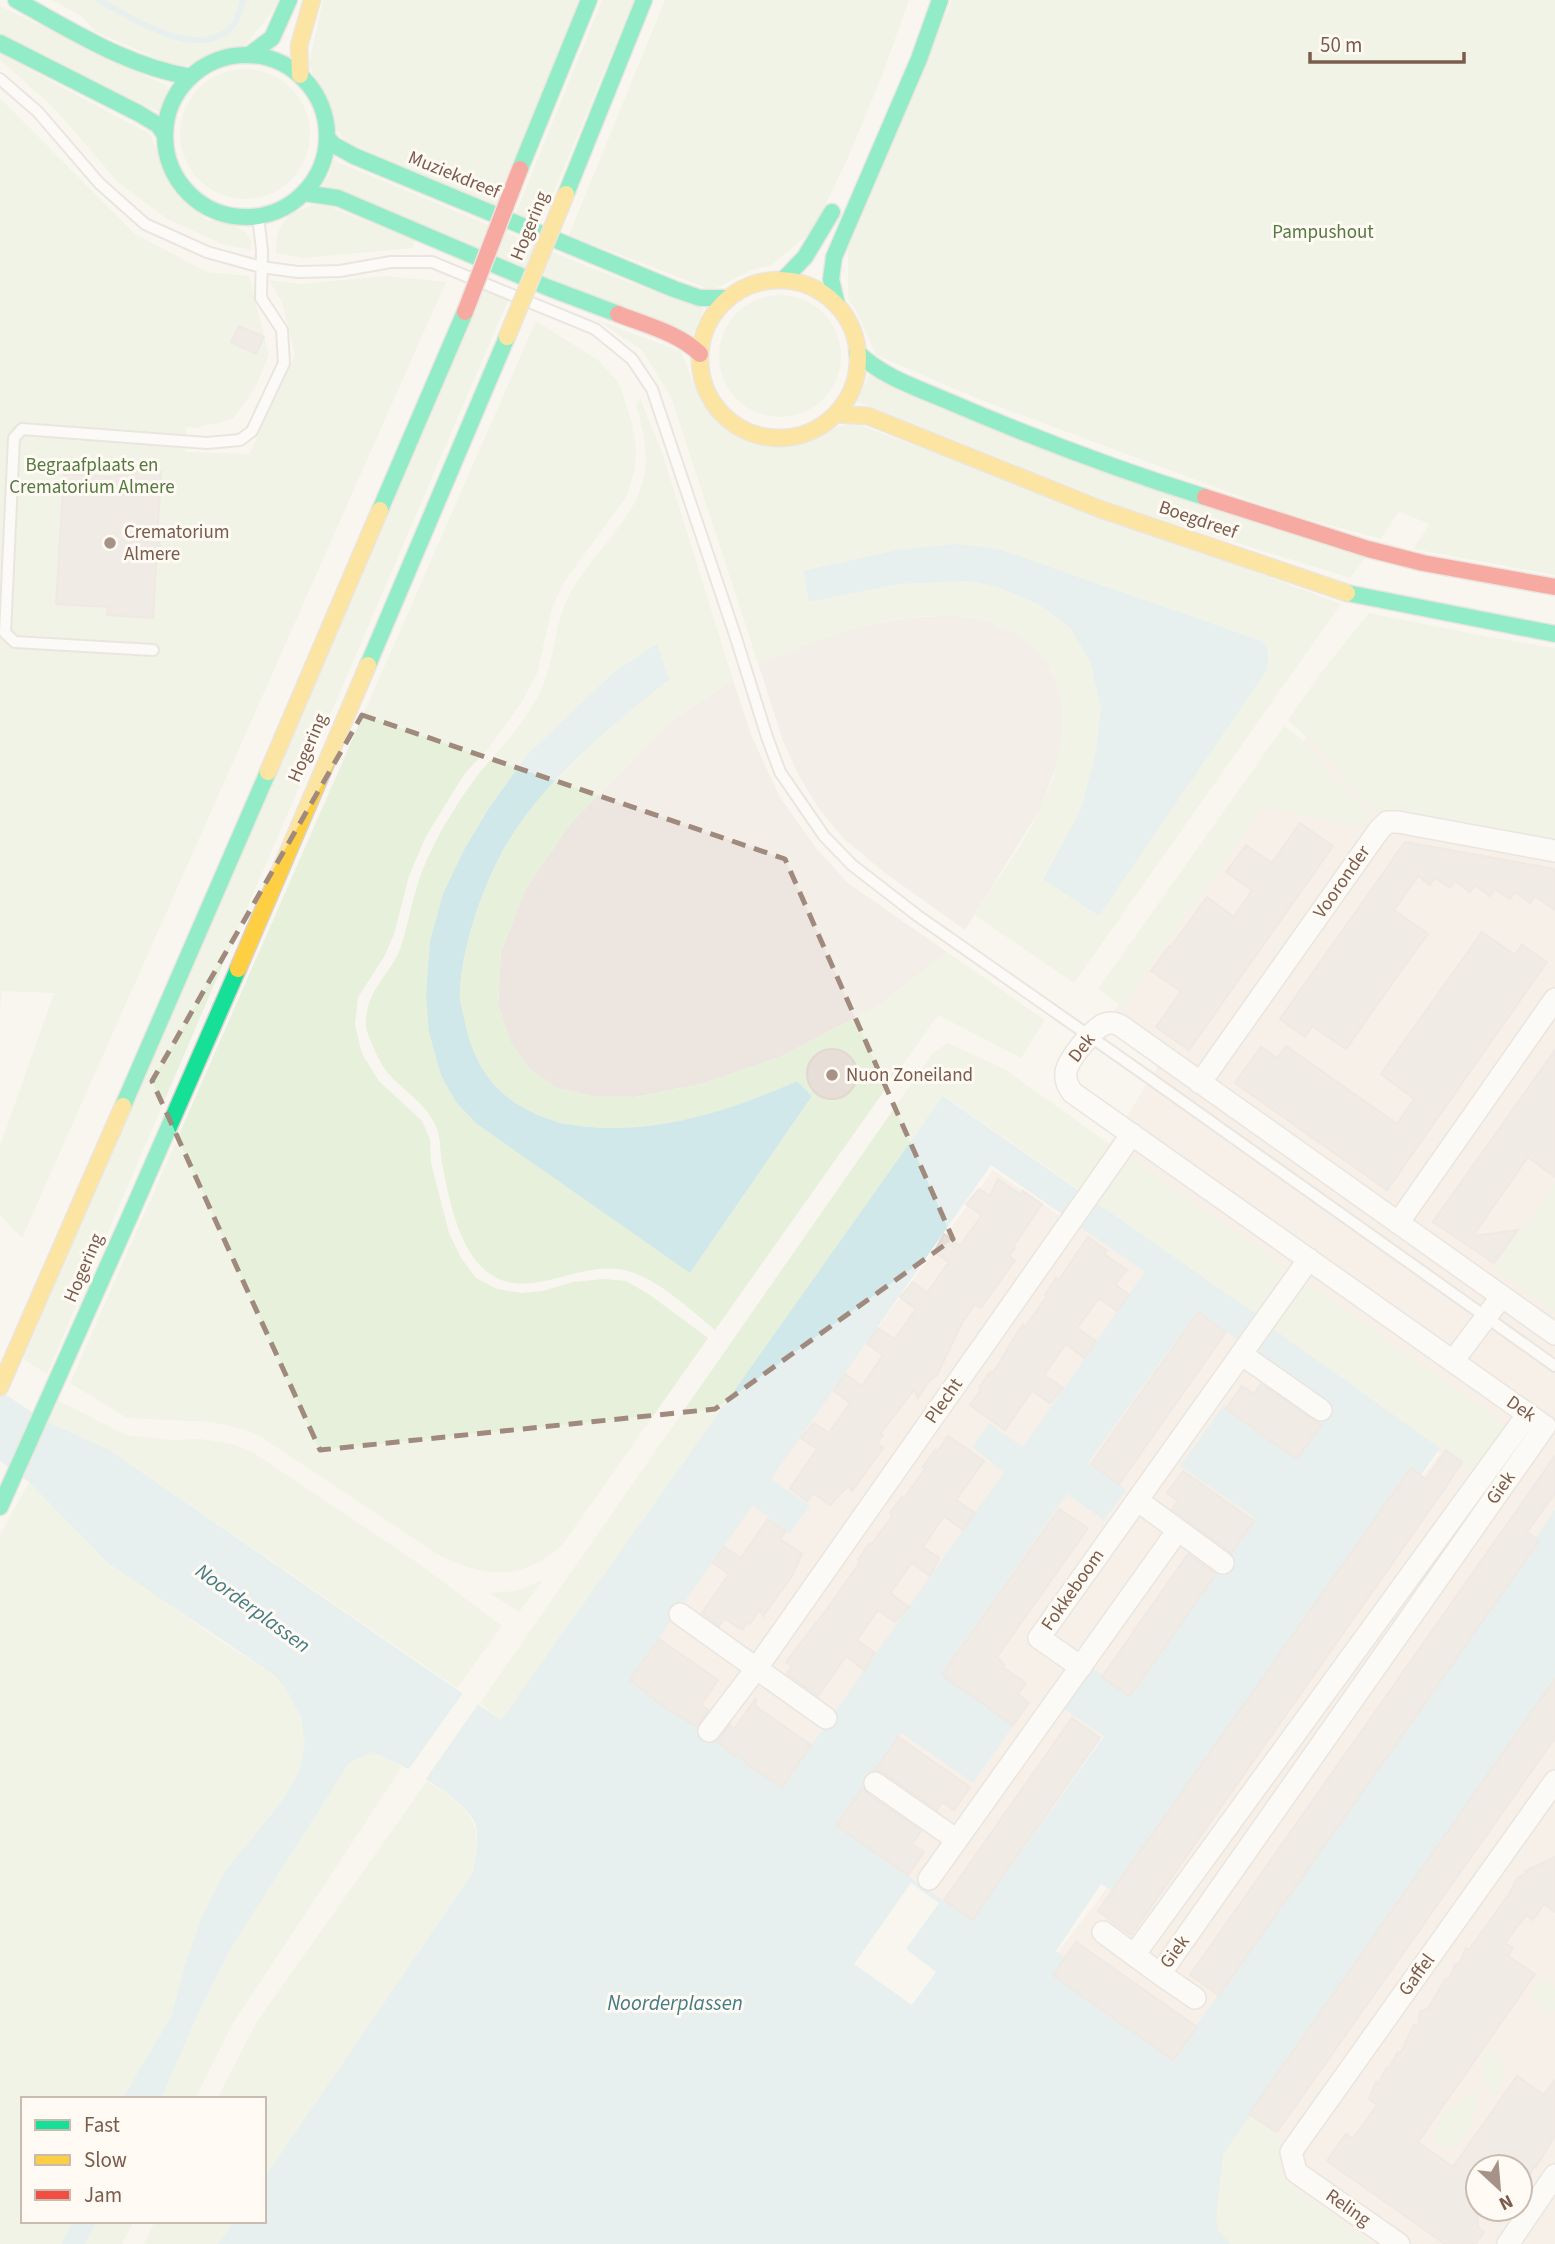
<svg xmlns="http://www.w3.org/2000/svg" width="1555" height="2244" viewBox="0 0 1555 2244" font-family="'Source Sans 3',sans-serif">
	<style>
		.residential { fill: #f2e8de; fill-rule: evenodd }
		.industrial { fill: #ede5e0 }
		.green { fill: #e7f0db; fill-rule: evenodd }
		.water { fill: #d0e8ea; fill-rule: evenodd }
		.pier { fill: #f9f5f0 }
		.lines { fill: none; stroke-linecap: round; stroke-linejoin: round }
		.stream { stroke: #d0e8ea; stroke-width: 6 }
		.canal { stroke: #d0e8ea; stroke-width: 21 }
		.building { fill: #e6ded7; stroke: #e2d8d2; stroke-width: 2 }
		.lane-casing { stroke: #d7d1cb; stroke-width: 14 }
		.street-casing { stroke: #d7d1cb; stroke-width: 24 }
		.fast-casing { stroke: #d9d2cb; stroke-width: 19 }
		.slow-casing { stroke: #d9d2cb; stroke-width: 19 }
		.jam-casing { stroke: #d9d2cb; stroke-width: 19 }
		.lane { stroke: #fefefd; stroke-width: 10 }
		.street { stroke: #fefefd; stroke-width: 21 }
		.fast { stroke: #16e098; stroke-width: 16 }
		.slow { stroke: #ffcf43; stroke-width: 16 }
		.jam { stroke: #f24e42; stroke-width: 16 }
		.slow-bridge-casing { stroke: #dad1cc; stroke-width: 19; stroke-linecap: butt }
		.jam-bridge-casing { stroke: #dad1cc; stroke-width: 19; stroke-linecap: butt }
		.slow-bridge { stroke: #ffcf43; stroke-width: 16 }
		.jam-bridge { stroke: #f24e42; stroke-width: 16 }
		.marked { fill: none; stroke: #9f8a7d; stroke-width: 5; stroke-dasharray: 14 9; stroke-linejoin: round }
		.poi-dot { fill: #a69286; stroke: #fffaf3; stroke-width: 2.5 }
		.labels { text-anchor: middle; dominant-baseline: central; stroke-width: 6; stroke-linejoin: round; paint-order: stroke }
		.street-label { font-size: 19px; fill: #7a5c4d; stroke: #fffaf3 }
		.park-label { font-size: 19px; fill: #537a41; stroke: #fffaf3 }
		.poi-label { font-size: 19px; fill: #7a5c4d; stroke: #fffaf3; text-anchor: start }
		.water-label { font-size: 21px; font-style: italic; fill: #437c86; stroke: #fffaf3 }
	</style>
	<rect width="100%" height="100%" fill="#f9f5f0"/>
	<path class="residential" d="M1339,690l216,67v784l-370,521 -141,-92 396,-516 -90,-62 -383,533 -134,-106 -40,-38 -164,-111 364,-500 70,48 105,-168 -57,-34z
		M1555,1653v591h-400zM1478,2167h42v42h-42z"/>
	<path class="industrial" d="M954,615l34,6 29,13 25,19 16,32 5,31 -2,36 -20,56 -76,122 -80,-57 -41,-34 -25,-30 -21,-35 -15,-33 -25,-78 75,-28 36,-10 42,-7z
		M733,680l19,57 28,60 36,51 32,35 99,69 -66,52 -101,53 -80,27 -64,13 -44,-1 -35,-8 -27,-19 -19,-25 -13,-40 3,-52 24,-62 46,-67 99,-101z"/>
	<path class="green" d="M51,0h230l-36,46 -21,3 -38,17 -10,1 -80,-35 -16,-17z
		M323,0h259l-86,207 -150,-65 -10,-13 -4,-20 -18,-29 -5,-17z
		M602,0h32l-94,225 -25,-10z
		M665,0h244l-26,73 -35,85 -35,72 -41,35 -21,5 -32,17 -10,2 -140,-54z
		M952,0h603v575l-142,-26 17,-25 -31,-12 -18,27 -96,-26 -307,-114 -102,-44 -20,-45 -8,-11v-49z
		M0,6l169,81 -10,25 -159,-77z
		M0,54l150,80 21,52 35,34 20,2 20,10 5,9v9l-29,-6 -55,-25 -48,-36 -67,-77 -52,-46z
		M180 134a65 65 0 1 1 130 0a65 65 0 1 1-130 0Z
		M0,98l135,136 72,38 42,4 20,79 -14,33 -22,31 -37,9 -10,-1 -1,25 64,2 46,-99 -13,-53 -13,-22 32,4 84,-8 61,6 -424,956 -22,-23v-69l54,-153 -52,-2 -2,20z
		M333,160l258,108 113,41 -12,27 -370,-152 7,-8z
		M314,205l16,2 84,33 -1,8 -109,10 -28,-5c0,-30 11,-41 38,-48z
		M489,279l24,10 -466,1085 -24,-15z
		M719 356a61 61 0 1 1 122 0a61 61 0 1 1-122 0Z
		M595,319l85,32c9,15 12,34 21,50 20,34 59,53 98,43 19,-5 34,-19 55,-21l487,181 -267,379 -101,-69c44,-62 100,-134 87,-215 -3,-21 -13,-41 -29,-54 -22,-18 -50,-29 -78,-29 -68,-3 -132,24 -195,47l-87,-266 -29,-47zM956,544l43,5 260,91 10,11 -2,19 -168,246 -56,-38 38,-69 15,-58 5,-43 -11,-47 -20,-33 -30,-23 -42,-18 -29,-6 -69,3 -91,18 126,-56z
		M536,321l62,39 21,23 13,40 4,24 -1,21 -8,28 -63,86 -12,26 -15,66 -16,29 -33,46 -23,24 -39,63 -17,40 -15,58 -10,23 -26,40 -3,28 7,29 17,27 43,40 8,18 1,24 18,70 12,25 15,20 21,11 24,4 22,-2 30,-9 31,-3 22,2 24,14 58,43 -145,206c-36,36 -77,34 -121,13l-181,-120 -15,-7 -34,-8 -85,-4 -57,-35z
		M870,374l496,183 -16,21 -228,-71 -266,-106z
		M640,398l23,57 70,225 -63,42 -99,101 -46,67 -24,62 -3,52 13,40 19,25 27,19 35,8 45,1 63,-13 80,-27 101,-53 66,-52 98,68 -24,38 -83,-43 -223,315c-26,-21 -54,-49 -87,-59 -48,-14 -101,35 -143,-1 -28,-25 -36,-72 -43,-107 -2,-10 -1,-21 -4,-31 -8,-27 -34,-40 -51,-60 -6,-8 -11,-18 -15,-28 -2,-5 -5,-11 -6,-17 -1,-38 22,-48 34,-78 7,-20 10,-39 16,-59 5,-20 15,-39 24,-57 12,-21 26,-43 41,-62 21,-25 45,-49 59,-79 16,-32 13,-69 31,-100 24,-44 74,-79 75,-132 0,-19 -5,-37 -10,-55zM669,680c-56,44 -115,92 -155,152 -27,41 -52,110 -54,159 -1,8 2,18 4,26 9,48 31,81 77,99 8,3 17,7 25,8 81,14 158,-11 231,-43l15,15 -122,177 -249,-198 24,-225 24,-42 37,-52z
		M1369,613l119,24 67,11v192l-167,-32 -12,4c-30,-31 -55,-64 -88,-92l32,-46z
		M1284,726l27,21 21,29 40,41 -9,11 -100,-22 -140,201 -25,-18z
		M948,1043l58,27 105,75 -30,46 -137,-95 -443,624 -21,-17 452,-649z
		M1127,1156l160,113 -31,45 -161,-113z
		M1555,1183v128l-61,-43z
		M1302,1280l204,145 -36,48 -30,-25 -170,-123z
		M57,1400l69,35 43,5 32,-1 31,5 22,9 161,108 87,65 -45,62 -349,-239 -61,-27z
		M29,1482l33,31 33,37 118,86 61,39 11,12 10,18 10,26v22l-6,19 -17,29 -57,70 -24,48 -16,46 -14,52 -49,82h-99v122h111l-12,23h-122v-709z
		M543,1580l-24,32 -30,-19 26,-2z
		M372,1752l21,8 9,7 -170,258 -37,74h-34l35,-81 32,-65 121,-190z
		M427,1781c42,27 59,39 45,93l-208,304v-79h-47l39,-76z
		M1547,1977l8,12v22l-8,3 -7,-5 -7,-10c1,-11 2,-17 14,-22z
		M1489,2053l8,1c9,15 8,25 -2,40 -11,-12 -14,-20 -12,-36z
		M1476,2093l3,7c-6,19 -10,33 -25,47l-14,-1 -7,-8c3,-22 23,-37 43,-45z
		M1250,2116l37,26 -6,10v24l6,8 85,60h-142l-12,-14 -2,-13 7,-63z
		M155,2221h79l-16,23h-74z"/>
	<path class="water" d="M956,544l43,5 260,91c12,7 10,18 8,30l-168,246 -56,-37 38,-70 15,-58 5,-43 -11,-47 -20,-33 -30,-23 -42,-18 -29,-6 -69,3 -91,18 -6,-31 95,-21z
		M657,644l12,36c-56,44 -115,92 -155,152 -27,41 -52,110 -54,159 -1,8 2,18 4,26 9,48 31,81 77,99 8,3 17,7 25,8 81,14 158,-11 231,-43l15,15 -122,177 -213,-149 -21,-22 -15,-27 -12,-43 -3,-36 4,-54 13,-48 21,-44 25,-42 37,-52 87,-83z
		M943,1096l313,218 -1,2 185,132 -316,451 -23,-15 -45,67 129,91 370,-532v179l-332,465 -7,63 2,13 12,14h-1012l16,-23h30v-43l208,-304c4,-14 7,-35 4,-48 -7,-27 -79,-65 -104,-74l-23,11 -121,190 -32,65 -35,81h-39l49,-82 14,-52 16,-46 24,-48 57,-70 17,-29 6,-28 -4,-26 -16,-31 -11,-12 -166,-112 -79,-81 -29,-21v-70l47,31 61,27 393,271zM991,1165l154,107 -122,175 -34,-24 -17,24 32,25 -222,315 -153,-107 124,-175 37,28 20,-27 -39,-27zM1197,1311l135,95 -34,49 -74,-50 -44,61 75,52 -122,176 -41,-26 -28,41 40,27 -132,185 -136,-96 65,-92 72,50 42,-60 -72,-51 124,-178 37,26 22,-30 -38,-27z"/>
	<path class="pier" d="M465,1690l16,10 -58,83 -17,-10z
		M911,1883l28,20 -33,46 30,23 -24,33 -58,-41z"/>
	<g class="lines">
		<path class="stream" d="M99,0c34,18 100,64 134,25 6,-6 8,-17 10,-25"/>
		<path class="canal" d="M73,2244l12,-23"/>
	</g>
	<path class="building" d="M239,326l25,11 -8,17 -25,-12z
		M116,469l45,3 -3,52 2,22 -4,20 -3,52 -46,-3 1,-8 -52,-3 8,-130 51,3z
		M1300,823l33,23 -144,204 -33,-23 25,-36 -30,-20 18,-25 2,1 36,-50 27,20 18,-27 -26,-18 20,-27 26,18z
		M1405,842l150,27v41l-20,-14 -5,7 -15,-11 -5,7 -15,-10 -5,7 -15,-11 -5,7 -15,-11 -5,7 -15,-10 -5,7 -12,-9 -24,34 34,24 -20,27 -62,88 -34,-23 -7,11 -25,-18z
		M1482,932l33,23 7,-10 25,17 -160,228 -152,-107 26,-36 16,11 9,-12 111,78 17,-25 -33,-25z
		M807 1074a25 25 0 1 1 50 0a25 25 0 1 1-50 0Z
		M1555,1050v127l-27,-20 -55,79 45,-6 -24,33 -61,-41z
		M998,1179l23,16 2,-4 19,13 -29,43 2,1 -6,8 6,4 -34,48 -6,-4 -13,19 -25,52 -8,6 -11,17 -4,-8 -34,44 3,1 -6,8 6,5 -31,43 -3,-6 -19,20 -17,-12 -6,8 -17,-13 27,-39 -16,-11 13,-15 15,10 21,-30 -16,-12 11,-17 17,12 21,-31 -16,-11 6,-10 5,-6 17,11 21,-30 -16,-12 13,-15 14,11 22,-31 -15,-10 10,-18 16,12 22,-31 -16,-11 13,-15 11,7z
		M1088,1237l19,14 -3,3 23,16 -12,14 14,11 -12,16 -18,-13 -22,30 19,13 -6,10 -6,7 -18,-14 -22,31 19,13 -13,15 -18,-12 -27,39 -35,-25 11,-15 -2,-2 11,-16 3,1 24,-40 6,-8 2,2 22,-31 -2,-1 11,-17 3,2z
		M1198,1312l28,20 -107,152 -28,-20z
		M1261,1384l60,41 -24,34 -71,-50 16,-23 12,8z
		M948,1436l36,25 -28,39 19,13 -12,17 -19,-14 -21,31 16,11 -9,18 -18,-13 -22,30 19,14 -14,15 -17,-12 -21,30 18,13 -11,17 -18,-14 -28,40 -31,-22 5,-8 -6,-4 41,-53 33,-47 -2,-2 11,-16 2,1 22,-30 -3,-2 12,-16 2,1 22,-30 -3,-1 6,-9 6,-8 2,2z
		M1446,1450l16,12 -19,29 -312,444 -33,-24 313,-443 15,11z
		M1555,1456v37l-28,39 12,9 -320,454 -29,-20z
		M1183,1471l71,50 -23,32 -59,-44 6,-8 -11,-8z
		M1059,1509l29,19 -91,129 7,8 -2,2 24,16 -8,11 11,9 -16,22 -71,-50z
		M768,1519l18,12 -6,8 22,15 -10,22 -29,40 -3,-7 -10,15 -3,-1 -5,7 -18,-12 -5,8 -17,-13 27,-39 -16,-11 11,-16 17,11z
		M1188,1554l28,20 -86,122 -28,-19z
		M659,1639l59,41 -17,25 7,5 -11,17 -35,-22 -32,-25z
		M1555,1679v59l-278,394 -28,-18z
		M756,1698l-1,8 56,39 -29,42 -34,-22 -11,-11 -2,2 -18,-15 13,-16 4,4z
		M1072,1718l28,20 -128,182 -28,-20z
		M898,1737l72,50 -16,23 -12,-8 -5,8 -55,-38 -7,-2z
		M863,1788l5,6 53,37 -9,13 12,8 -16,23 -72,-50z
		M1555,1857v55l-11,-8 -11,16 -7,-5 -21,28 8,5 -5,8 27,18 -117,168 35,25 64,-91 27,19 11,-15v56l-19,31 -2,-1 -14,29v-28h-42v60l6,5 -9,12h-30l-118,-83 19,-27 7,5 24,-34 -8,-6 7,-17 2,2 9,-17 2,2 9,-17 2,2 14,-29 4,2 2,-15 8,-4 17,-28 5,-3 5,-12 5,-3 6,-14 3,2 40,-56 8,-16 10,-5 -2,-2z
		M1076,1942l121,85 -24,33 -120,-85z"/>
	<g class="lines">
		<g class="lane-casing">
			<path id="lane" d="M0,79l38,33 61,71 46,41 62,28 54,15 37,5 42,-1 51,-9h41l163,67 37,30 20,30 84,249 31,99 13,35 44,64 28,29 66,51 223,156 414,294
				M153,650l-138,-8 -10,-9 9,-195 8,-9 185,14 33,-3 12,-9 32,-68 -2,-33 -21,-32 1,-47 -4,-35"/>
		</g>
		<g class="street-casing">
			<path id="street" d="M1200,1083l179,-253 8,-8h11l157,29
				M1398,1223l157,-224
				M1241,1354l80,56
				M1453,1361l49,-65
				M1528,1414l-394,541 26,19 385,-548
				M1539,1422l-466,-329c-5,-6 -8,-13 -7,-21 2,-12 27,-44 39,-48 6,-2 11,-1 16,2l434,308
				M1178,1530l45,33
				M680,1614l146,104
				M1081,1667l-42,-29 270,-379
				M709,1731l47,-62 376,-535
				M875,1783l82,57
				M929,1879l249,-349 -41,-30
				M1103,1932l31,23
				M1160,1974l35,24
				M1399,2244l-103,-72 -5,-20 264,-371
				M1508,2244l47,-69"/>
		</g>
		<g class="fast-casing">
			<path id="fast" d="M16,0c57,31 110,66 175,77
				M0,43l138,70 20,12 7,10
				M249,55l23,-17 17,-38
				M165 136a81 81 0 1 1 162 0a81 81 0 1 1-162 0Z
				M327,138l7,7 20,11 320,133 26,9h25
				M520,169l69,-169
				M304,193l34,5 211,90 69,26
				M566,194l78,-194
				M783,280l22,-23 27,-45
				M837,305l-6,-26 3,-22 85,-198 21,-59
				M857,352c25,25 61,36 93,50 84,36 168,68 255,95
				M380,510l85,-198
				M1347,593l208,41
				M368,665l139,-328
				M123,1106l145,-334
				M0,1507l130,-291 108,-247"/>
		</g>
		<g class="slow-casing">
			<path id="slow" d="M300,75l-1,-29 13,-46
				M700 359a79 79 0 1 1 158 0a79 79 0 1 1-158 0Z
				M837,414l31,2 232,93 247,84
				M268,772l112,-262
				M238,969l130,-304
				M0,1387l123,-281"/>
		</g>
		<g class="jam-casing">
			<path id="jam" d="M618,314c27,11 61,19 82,40
				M1205,497l163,52 55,14 132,24"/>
		</g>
		<use href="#lane" class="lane"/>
		<use href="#street" class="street"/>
		<use href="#fast" class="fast"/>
		<use href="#slow" class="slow"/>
		<use href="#jam" class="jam"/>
		<g class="slow-bridge-casing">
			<path id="slow-bridge" d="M507,337l59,-143"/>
		</g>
		<g class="jam-bridge-casing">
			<path id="jam-bridge" d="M465,312l55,-143"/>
		</g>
		<use href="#slow-bridge" class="slow-bridge"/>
		<use href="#jam-bridge" class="jam-bridge"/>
	</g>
	<path d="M0 0H1555V2244H0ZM362,715l423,144 168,380 -238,170 -395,41 -168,-369z" fill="#f9f5f0" fill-opacity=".55" fill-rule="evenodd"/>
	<path class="marked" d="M362,715l423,144 168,380 -238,170 -395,41 -168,-369z"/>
	<g class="poi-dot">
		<circle cx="110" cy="543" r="7"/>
		<circle cx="832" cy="1075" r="7"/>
	</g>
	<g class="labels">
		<g class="street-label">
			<text transform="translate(454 175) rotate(22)">Muziekdreef</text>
			<text transform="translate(530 226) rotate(-68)">Hogering</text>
			<text transform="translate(1198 520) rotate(19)">Boegdreef</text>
			<text transform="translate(308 748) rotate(-67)">Hogering</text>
			<text transform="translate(1342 882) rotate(-55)">Vooronder</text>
			<text transform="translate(1082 1048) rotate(-52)">Dek</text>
			<text transform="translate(84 1268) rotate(-67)">Hogering</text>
			<text transform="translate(944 1401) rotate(-55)">Plecht</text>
			<text transform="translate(1521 1409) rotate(35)">Dek</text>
			<text transform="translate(1501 1488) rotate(-55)">Giek</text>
			<text transform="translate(1073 1590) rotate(-55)">Fokkeboom</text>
			<text transform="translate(1175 1952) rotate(-54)">Giek</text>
			<text transform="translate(1417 1975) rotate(-54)">Gaffel</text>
			<text transform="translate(1348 2208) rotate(35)">Reling</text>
		</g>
		<g class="park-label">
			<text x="1323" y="232">Pampushout</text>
			<text x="92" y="465">Begraafplaats en<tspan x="92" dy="22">Crematorium Almere</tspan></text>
		</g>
		<g class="poi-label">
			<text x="124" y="532">Crematorium<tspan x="124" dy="22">Almere</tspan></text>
			<text x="846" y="1075">Nuon Zoneiland</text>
		</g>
		<g class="water-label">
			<text transform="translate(253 1608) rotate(36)">Noorderplassen</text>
			<text x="675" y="2003">Noorderplassen</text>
		</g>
	</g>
	<rect x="21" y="2097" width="245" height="126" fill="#fffaf3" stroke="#cabbb1" stroke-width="2"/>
	<rect x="35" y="2120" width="35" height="10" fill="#16e098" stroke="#cabbb1" stroke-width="2"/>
	<text x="84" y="2132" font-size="21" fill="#7a5c4d">Fast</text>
	<rect x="35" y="2155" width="35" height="10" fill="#ffcf43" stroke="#cabbb1" stroke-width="2"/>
	<text x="84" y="2167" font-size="21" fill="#7a5c4d">Slow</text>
	<rect x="35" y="2190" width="35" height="10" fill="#f24e42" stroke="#cabbb1" stroke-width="2"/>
	<text x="84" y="2202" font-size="21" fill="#7a5c4d">Jam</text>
	<g transform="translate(1499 2188) rotate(154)"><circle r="33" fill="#fffaf3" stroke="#cabbb1" stroke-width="2"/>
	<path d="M0-5L12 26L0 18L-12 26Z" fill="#a69286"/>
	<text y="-10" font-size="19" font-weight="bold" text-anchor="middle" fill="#7a5c4d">N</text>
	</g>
	<path d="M1310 52v10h154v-10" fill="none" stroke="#7a5c4d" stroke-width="3.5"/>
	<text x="1320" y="52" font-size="21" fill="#7a5c4d" stroke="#fffaf3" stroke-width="5" paint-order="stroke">50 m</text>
</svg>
